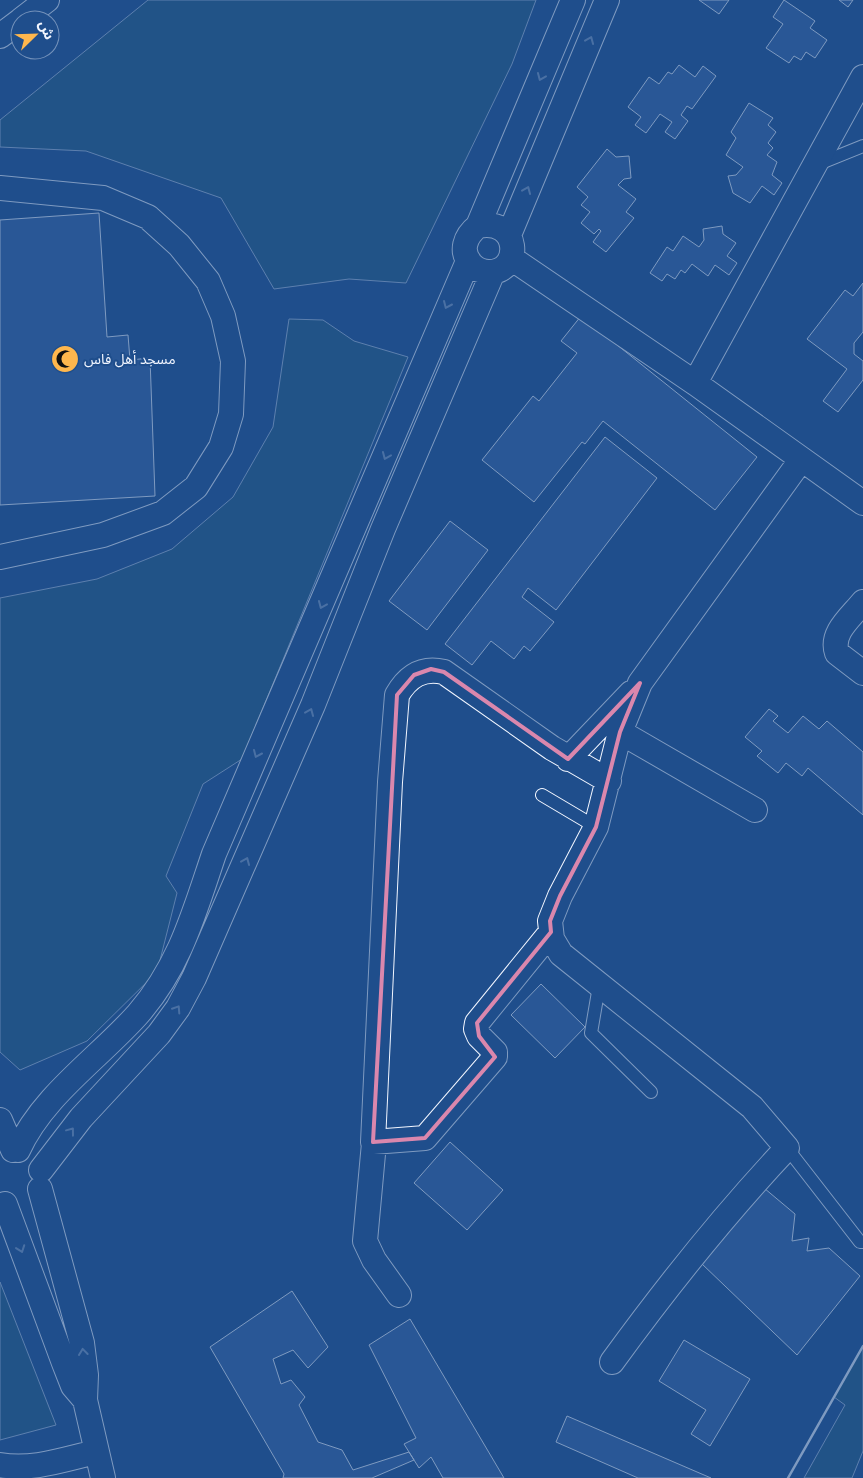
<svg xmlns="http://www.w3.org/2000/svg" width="863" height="1478" viewBox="0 0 863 1478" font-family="'Roboto Serif','Noto Sans Arabic',serif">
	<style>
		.green { fill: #245a82; stroke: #a8bbd7 }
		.building { fill: #3563a3; stroke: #f2f6ff }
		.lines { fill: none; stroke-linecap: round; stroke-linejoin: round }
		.lane-casing { stroke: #f2f6ff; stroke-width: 14 }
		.street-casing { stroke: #f2f6ff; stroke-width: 26 }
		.lane { stroke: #1f4e8c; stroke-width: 12 }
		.street { stroke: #1f4e8c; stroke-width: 24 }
		.wall { stroke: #f2f6ff; stroke-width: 2.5 }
		.oneway { stroke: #7e9ac0 }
		.marked { fill: none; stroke: #da87ad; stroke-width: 4; stroke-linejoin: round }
		.labels { text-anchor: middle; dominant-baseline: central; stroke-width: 4; stroke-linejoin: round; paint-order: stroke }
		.poi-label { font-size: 14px; fill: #f2f6ff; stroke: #1f4e8c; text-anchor: start }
	</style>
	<rect width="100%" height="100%" fill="#1f4e8c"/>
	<path class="green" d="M148,0h388l-24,64 -106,219 -57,-4 -75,10 -53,-91 -135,-47 -86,-4v-27z
		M289,319l34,1 31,21 54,16 -166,402 -39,25 -37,92 11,17 -20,79 -70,69 -67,29 -20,-18v-454l97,-19 75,-30 61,-52 40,-70z
		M0,1282l56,143 -56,15z
		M863,1346v105l-11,27h-48l41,-73 -11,-8z"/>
	<path class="building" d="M699,0h30l-10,14z
		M784,0l31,21 -5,7 17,12 -12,18 -9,-6 -5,8 -7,-4 -5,7 -23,-15 17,-24 -10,-7z
		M839,0h14l-5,7z
		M679,65l16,12 8,-11 13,10 -24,33 -5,-3 -6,9 7,6 -13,18 -10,-7 7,-10 -12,-8 -14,19 -11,-8 6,-8 -13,-10 21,-30 10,7 9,-12 4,2z
		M749,103l24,15 -5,7 8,7 -8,11 5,5 -6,7 10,7 -5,13 10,8 -8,12 -12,-9 -12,17 -17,-10 -5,-17 8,-1 7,-8 -17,-12 10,-17 -5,-6z
		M607,149l9,8 13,-1 2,22 -7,1 -6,6 18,14 -10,13 8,6 -28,34 -13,-10 8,-11 -2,-2 -5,5 -13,-11 9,-11 -9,-7 7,-8 -11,-10z
		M99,213l8,124 21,-2 2,25 20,-2 5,138 -155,9v-285z
		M722,226l1,8 13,9 -9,13 10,7 -8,12 -14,-10 -7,11 -16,-12 -7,9 -4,-3 -6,9 -8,-5 -5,7 -12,-8 17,-26 6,4 10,-15 16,11 5,-7 -1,-11z
		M863,283v49l-9,11v11l9,7v19l-25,32 -15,-11 24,-32 -40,-30 38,-49 8,6z
		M581,316l176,141 -42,53 -112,-89 -18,23 -3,-2 -48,60 -52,-42 51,-64 6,5 38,-48 -16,-12z
		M605,437l52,41 -101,132 -28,-22 -6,9 32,25 -24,29 -6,-5 -10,13 -23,-18 -19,24 -27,-21z
		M450,521l38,29 -61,80 -38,-29z
		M769,709l9,7 -5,5 15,12 15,-17 16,13 8,-8 36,31v63l-55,-47 -6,8 -16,-13 -8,10 -21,-17 5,-5 -17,-14z
		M541,984l44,43 -30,31 -44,-43z
		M450,1142l53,48 -36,40 -53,-47z
		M764,1188l31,26 -3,27 17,-3 -2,13 22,-3 31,28 -63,79 -96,-92z
		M292,1291l36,56 -20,21 -15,-18 -20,9 8,25 10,-4 14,17 -6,8 19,37 24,8 11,20 56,-18 5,8 -42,18h-89l1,-4 -74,-127z
		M410,1319l94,159h-61l-12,-21 -12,11 -15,-24 12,-6 -47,-93z
		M684,1340l66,39 -40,67 -19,-12 15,-24 -47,-29z
		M567,1416l144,62h-73l-82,-36z"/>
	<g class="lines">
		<g class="lane-casing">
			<path id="lane" d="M816,165l47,-19
				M542,795l54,32
				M599,986l-8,47 60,59
				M787,1148l73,94h3"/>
		</g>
		<g class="street-casing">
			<path id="street" d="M21,20l26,-20
				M0,36l20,-15
				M0,188l103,10 45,19 31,28 29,36 15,35 10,45 -2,53 -10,33 -25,40 -33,26 -60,22 -103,22
				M478,226c42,-9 45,46 11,46 -7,0 -12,-2 -17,-7 -13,-13 -7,-29 6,-39l95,-226
				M509,235l98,-235
				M511,258l184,125 168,120
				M695,383l168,-306
				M863,602c-12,15 -33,31 -26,51l26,20
				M620,732l135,78
				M568,759l63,-66
				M551,932l-74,91 -1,6 3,7 16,16v5l-70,81 -52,4 17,-360 7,-87c11,-19 26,-28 47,-23l108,76 57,33
				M0,1120l13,30
				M374,1143l-9,98 9,19 25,35
				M18,1150c25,-55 81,-92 120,-136 42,-48 56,-101 76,-160l254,-593
				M41,1170l40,-52 78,-84 19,-26 16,-30 119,-273 70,-176 110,-257
				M40,1189l42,154 4,32 -1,25 18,78
				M5,1204l59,159 9,23 12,14
				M612,1362c56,-77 110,-145 175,-214l-35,-41 -191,-153 -9,-15 -2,-18 10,-25 36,-69 24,-95 20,-49 161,-223
				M0,1465c32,6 65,-6 96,-13"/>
		</g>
		<use href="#lane" class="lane"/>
		<use href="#street" class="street"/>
		<path class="wall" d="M788,1478l75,-132"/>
	</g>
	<defs><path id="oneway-chevron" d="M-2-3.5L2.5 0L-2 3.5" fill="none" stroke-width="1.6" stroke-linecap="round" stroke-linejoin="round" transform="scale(1.25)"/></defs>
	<g class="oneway">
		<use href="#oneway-chevron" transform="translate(590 40) rotate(-67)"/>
		<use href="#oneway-chevron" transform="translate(541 77) rotate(113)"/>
		<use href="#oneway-chevron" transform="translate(527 190) rotate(-67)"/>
		<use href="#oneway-chevron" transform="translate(447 305) rotate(114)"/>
		<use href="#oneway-chevron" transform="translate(386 456) rotate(113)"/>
		<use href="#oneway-chevron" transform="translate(322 605) rotate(113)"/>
		<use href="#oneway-chevron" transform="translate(310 712) rotate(-67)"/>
		<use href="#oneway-chevron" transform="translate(257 754) rotate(114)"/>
		<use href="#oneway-chevron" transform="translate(246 861) rotate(-67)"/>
		<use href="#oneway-chevron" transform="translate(177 1009) rotate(-57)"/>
		<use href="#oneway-chevron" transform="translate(71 1131) rotate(-53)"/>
		<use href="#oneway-chevron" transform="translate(21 1249) rotate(70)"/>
		<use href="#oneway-chevron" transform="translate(83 1352) rotate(-97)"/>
	</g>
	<path d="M0 0H863V1478H0ZM431,669l13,3 124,87 72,-76 -20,49 -24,95 -36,69 -10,25 1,11 -74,91 2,13 16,21 -70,81 -52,4 24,-447 17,-20z" fill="#1f4e8c" fill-opacity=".55" fill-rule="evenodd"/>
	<path class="marked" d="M431,669l13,3 124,87 72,-76 -20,49 -24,95 -36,69 -10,25 1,11 -74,91 2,13 16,21 -70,81 -52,4 24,-447 17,-20z"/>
	<defs>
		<g id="mosque-disc" transform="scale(1.4375)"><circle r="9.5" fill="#ffb74d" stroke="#1f4e8c"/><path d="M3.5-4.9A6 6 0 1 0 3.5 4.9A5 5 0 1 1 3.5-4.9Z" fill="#111"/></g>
	</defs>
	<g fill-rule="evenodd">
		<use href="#mosque-disc" x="65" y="359"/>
	</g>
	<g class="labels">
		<g class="poi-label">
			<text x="84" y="359">مسجد أهل فاس</text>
		</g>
	</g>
	<g transform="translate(35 35) rotate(67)"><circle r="24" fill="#1f4e8c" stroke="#7391ba"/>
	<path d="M0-4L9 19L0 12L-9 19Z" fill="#ffb74d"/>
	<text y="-8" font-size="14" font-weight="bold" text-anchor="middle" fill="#f2f6ff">ش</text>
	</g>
</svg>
